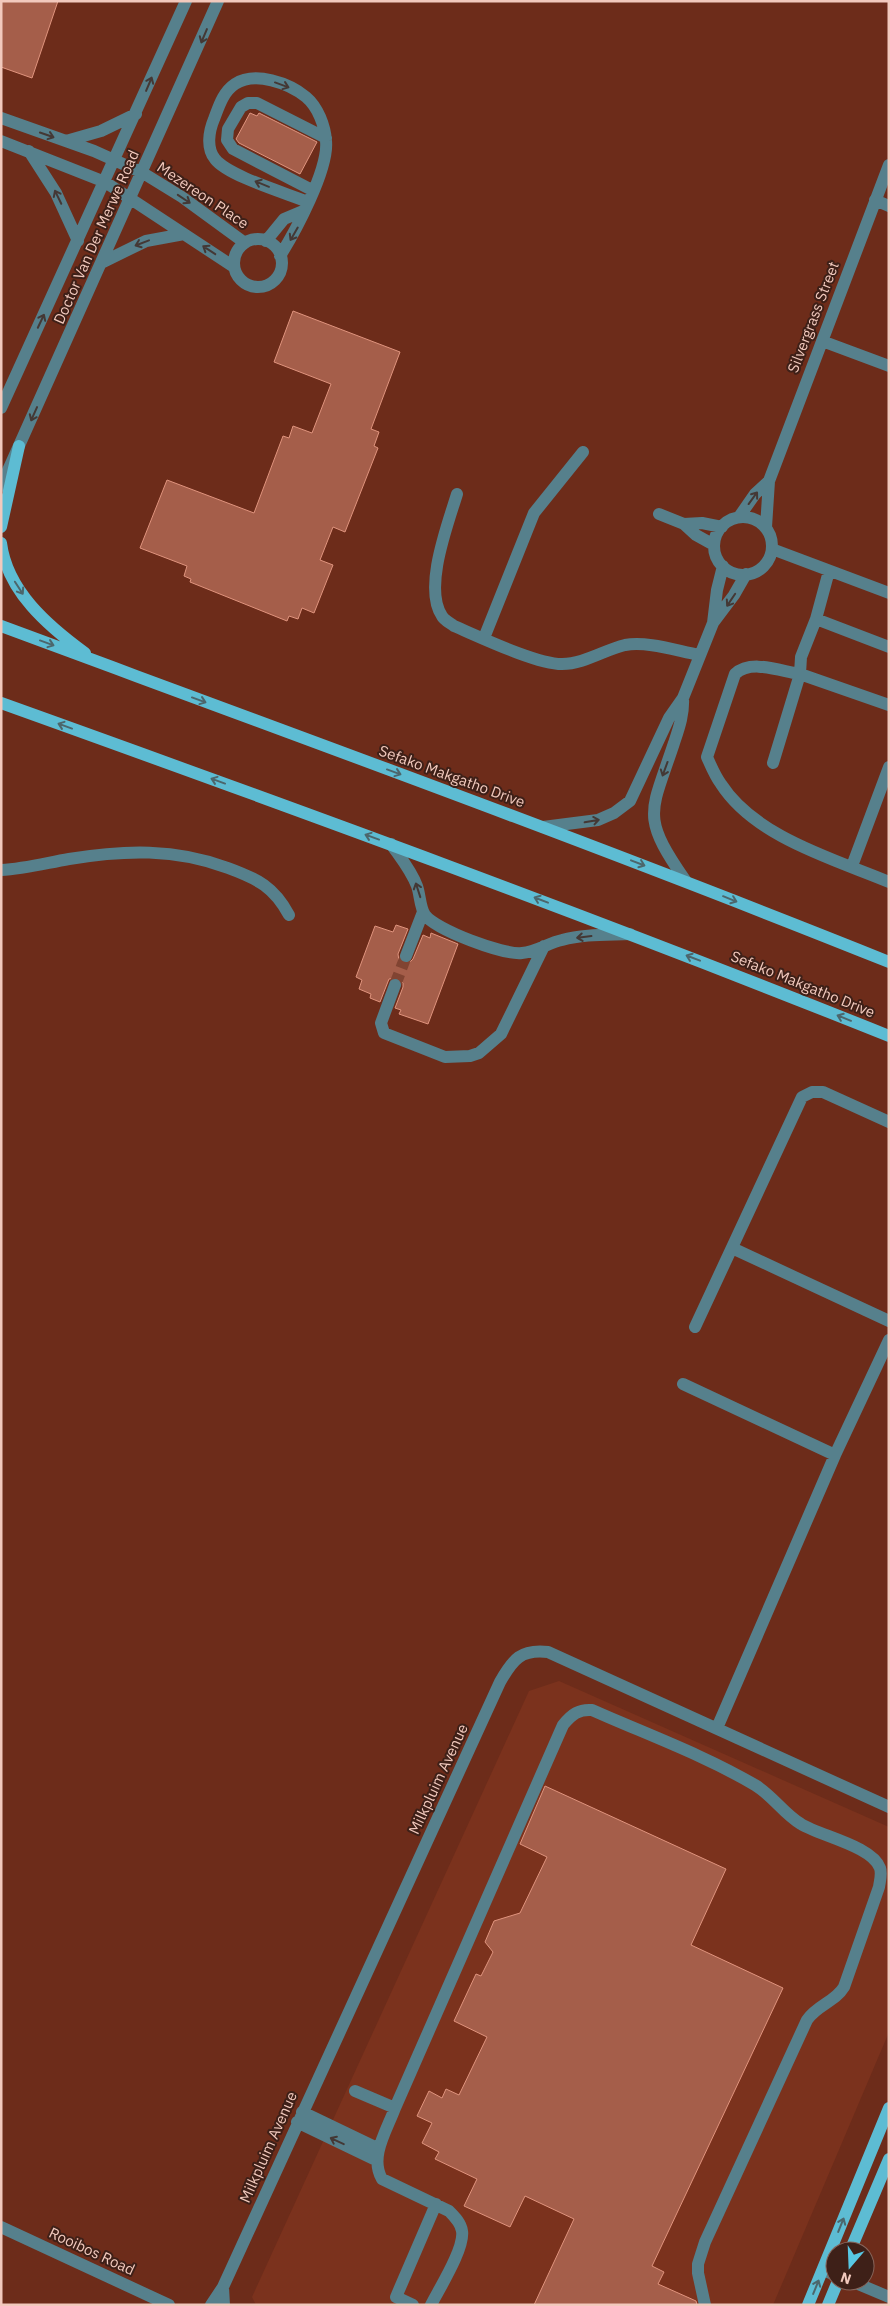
<svg xmlns="http://www.w3.org/2000/svg" width="890" height="2306" viewBox="0 0 890 2306" font-family="'IBM Plex Sans',sans-serif">
	<style>
		.built { fill: #7b321d }
		.building { fill: #a55e4a; stroke: #e0947e }
		.lines { fill: none; stroke-linecap: round; stroke-linejoin: round }
		.minor-tunnel { stroke: #814432; stroke-width: 12; stroke-dasharray: 12 6; stroke-linecap: butt }
		.minor { stroke: #56808c; stroke-width: 12 }
		.major { stroke: #5dbcd3; stroke-width: 12 }
		.oneway { stroke: #443835 }
		.oneway2 { stroke: #4c666c }
		.labels { text-anchor: middle; dominant-baseline: central; stroke-width: 4; stroke-linejoin: round; paint-order: stroke }
		.street-label { font-size: 15px; fill: #f2c9bd; stroke: #3e2018 }
	</style>
	<rect width="100%" height="100%" fill="#6d2c1a"/>
	<path class="built" d="M559,1681l330,146v205l-116,273h-517l-4,-8 277,-606z"/>
	<path class="building" d="M1,1h57l-26,77 -31,-11z
		M250,113l7,3 2,-3 58,29 -17,32 -61,-31 -3,-4z
		M293,311l107,41 -29,77 8,3 -5,14 4,2 -33,84 -12,-5 -13,33 13,5 -19,48 -12,-5 -4,11 -9,-3 -2,5 -97,-39 1,-3 -7,-3 3,-10 -47,-18 27,-68 87,33 29,-77 6,2 4,-12 19,7 19,-49 -57,-22z
		M396,925l12,4 -10,25 1,7 5,3h4l5,-5 10,-24 7,3 1,-5 27,11 -30,80 -29,-10 2,-4 -6,-2 8,-21v-4l-5,-5 -9,1 -9,23 -10,-4 1,-4 -12,-5 3,-9 -6,-3 19,-51 18,6z
		M545,1786l181,83 -35,76 92,43 -131,278 12,6 -6,12 38,17 1,4h-163l40,-86 -49,-23 -15,31 -46,-21 13,-27 -42,-20 4,-7 -17,-9 10,-20 -15,-7 12,-25 13,7 4,-9 13,6 28,-58 -33,-16 22,-47 5,2 12,-24 -8,-10 9,-21 26,-8 27,-56 -27,-13z"/>
	<g class="lines">
		<path class="minor-tunnel" d="M395,985l11,-29"/>
		<path class="minor" d="M1,118l93,33 49,22 39,24 63,46
			M1,141l104,41 129,85
			M66,141l35,-10 35,-17
			M29,151l27,42 22,48
			M312,190l-79,-41 -6,-9 1,-11 13,-22 7,-4h9l69,35
			M875,200l14,6
			M234 263a24 24 0 1 1 48 0a24 24 0 1 1-48 0Z
			M266,241l18,-22 19,-8
			M280,256c15,-24 49,-87 46,-115 -1,-15 -8,-34 -20,-44 -17,-14 -51,-26 -71,-13 -12,8 -16,22 -21,35 -5,12 -8,29 1,40 13,17 71,34 93,43
			M103,262l43,-21 38,-7
			M822,341l67,25
			M1,408l185,-407
			M1,486l217,-485
			M457,494c-9,30 -34,94 -15,122 2,4 8,7 12,10 26,11 82,38 108,38 22,0 42,-14 63,-19 23,-4 52,6 75,10
			M659,514l25,10 12,11 18,10
			M739,517l16,-23 14,-13
			M714 546a29 29 0 1 1 58 0a29 29 0 1 1-58 0Z
			M684,524l18,-1 20,4
			M766,527l3,-46 120,-316
			M772,549l117,44
			M829,571l-13,48 73,28
			M816,619l-15,38 -1,17c-20,-3 -49,-15 -65,0l-28,83c4,9 8,19 14,27 34,53 113,75 168,98
			M713,623l4,-33 6,-24
			M484,638l50,-125 49,-61
			M683,698c1,16 -4,30 -9,45 -23,70 -34,72 11,137
			M773,763l27,-89 89,31
			M543,827l55,-7 16,-7 16,-12 39,-83 14,-20 30,-75 21,-28 12,-21
			M391,844c9,13 20,26 26,42 3,8 3,22 8,29 11,15 78,40 97,38 14,-1 26,-10 40,-13 22,-6 45,-5 68,-6
			M852,866l37,-99
			M1,870c24,-1 45,-7 68,-11 55,-9 106,-11 159,9 30,11 46,19 61,47
			M406,956l17,-44
			M395,985l-14,38 3,10 61,24 25,-1 9,-3 22,-19 43,-88
			M732,1248l157,73
			M695,1327l107,-230 10,-5h11l66,30
			M683,1384l152,71
			M717,1728l118,-273 54,-115
			M355,2091l40,17
			M302,2112l77,37
			M297,2122l79,38
			M1,2227l168,78
			M823,2270l12,5
			M851,2281l38,16
			M223,2287l1,18
			M211,2305l12,-18 277,-605c13,-23 21,-33 48,-30l341,155
			M413,2305l-17,-8 40,-93
			M431,2305c8,-16 34,-57 31,-74 -1,-8 -7,-14 -13,-20l-67,-32c-13,-22 5,-49 13,-71l168,-383c9,-11 16,-16 29,-15 54,24 112,45 163,75 17,10 29,29 46,39 19,12 71,22 79,44 2,6 0,12 -1,19l-35,100c-9,15 -27,18 -37,33l-102,222 -7,22v9l7,32"/>
		<path class="major" d="M1,527l18,-81
			M1,543c6,48 47,83 84,110
			M1,626c297,110 594,218 888,336
			M1,703c298,107 594,215 888,333
			M850,2251l39,-92
			M808,2305l81,-197
			M828,2305l10,-24"/>
	</g>
	<defs><path id="oneway-shaft" d="M-6 0H5M1.5-3L5.5 0L1.5 3" fill="none" stroke-width="1.6" stroke-linecap="round" stroke-linejoin="round" transform="scale(1.25)"/></defs>
	<g class="oneway">
		<use href="#oneway-shaft" transform="translate(204 36) rotate(113)"/>
		<use href="#oneway-shaft" transform="translate(149 84) rotate(-67)"/>
		<use href="#oneway-shaft" transform="translate(282 85) rotate(20)"/>
		<use href="#oneway-shaft" transform="translate(47 135) rotate(19)"/>
		<use href="#oneway-shaft" transform="translate(262 184) rotate(-158)"/>
		<use href="#oneway-shaft" transform="translate(58 197) rotate(-116)"/>
		<use href="#oneway-shaft" transform="translate(184 199) rotate(34)"/>
		<use href="#oneway-shaft" transform="translate(294 234) rotate(120)"/>
		<use href="#oneway-shaft" transform="translate(142 243) rotate(159)"/>
		<use href="#oneway-shaft" transform="translate(209 250) rotate(-147)"/>
		<use href="#oneway-shaft" transform="translate(41 321) rotate(-65)"/>
		<use href="#oneway-shaft" transform="translate(34 414) rotate(114)"/>
		<use href="#oneway-shaft" transform="translate(753 498) rotate(-54)"/>
		<use href="#oneway-shaft" transform="translate(731 600) rotate(124)"/>
		<use href="#oneway-shaft" transform="translate(665 769) rotate(110)"/>
		<use href="#oneway-shaft" transform="translate(592 821) rotate(-10)"/>
		<use href="#oneway-shaft" transform="translate(418 890) rotate(-108)"/>
		<use href="#oneway-shaft" transform="translate(584 937) rotate(173)"/>
		<use href="#oneway-shaft" transform="translate(337 2141) rotate(-155)"/>
	</g>
	<g class="oneway2">
		<use href="#oneway-shaft" transform="translate(19 588) rotate(57)"/>
		<use href="#oneway-shaft" transform="translate(47 643) rotate(20)"/>
		<use href="#oneway-shaft" transform="translate(199 700) rotate(20)"/>
		<use href="#oneway-shaft" transform="translate(65 726) rotate(-160)"/>
		<use href="#oneway-shaft" transform="translate(394 772) rotate(20)"/>
		<use href="#oneway-shaft" transform="translate(218 781) rotate(-160)"/>
		<use href="#oneway-shaft" transform="translate(372 837) rotate(-160)"/>
		<use href="#oneway-shaft" transform="translate(638 863) rotate(21)"/>
		<use href="#oneway-shaft" transform="translate(730 899) rotate(22)"/>
		<use href="#oneway-shaft" transform="translate(541 900) rotate(-159)"/>
		<use href="#oneway-shaft" transform="translate(693 958) rotate(-159)"/>
		<use href="#oneway-shaft" transform="translate(844 1018) rotate(-158)"/>
		<use href="#oneway-shaft" transform="translate(841 2225) rotate(-68)"/>
		<use href="#oneway-shaft" transform="translate(816 2287) rotate(-68)"/>
	</g>
	<g class="labels">
		<g class="street-label">
			<text transform="translate(203 195) rotate(34)">Mezereon Place</text>
			<text transform="translate(96 237) rotate(-66)">Doctor Van Der Merwe Road</text>
			<text transform="translate(813 317) rotate(-69)">Silvergrass Street</text>
			<text transform="translate(452 776) rotate(20)">Sefako Makgatho Drive</text>
			<text transform="translate(803 984) rotate(22)">Sefako Makgatho Drive</text>
			<text transform="translate(438 1779) rotate(-65)">Milkpluim Avenue</text>
			<text transform="translate(268 2147) rotate(-66)">Milkpluim Avenue</text>
			<text transform="translate(92 2251) rotate(25)">Rooibos Road</text>
		</g>
	</g>
	<rect width="890" height="2306" fill="none" stroke="#f2c9bd" stroke-width="5"/>
	<g transform="translate(850 2266) rotate(199)"><circle r="24" fill="#3e2018" stroke="#86645a"/>
	<path d="M0-4L9 19L0 12L-9 19Z" fill="#58c8e4"/>
	<text y="-8" font-size="14" font-weight="bold" text-anchor="middle" fill="#f2c9bd">N</text>
	</g>
</svg>
